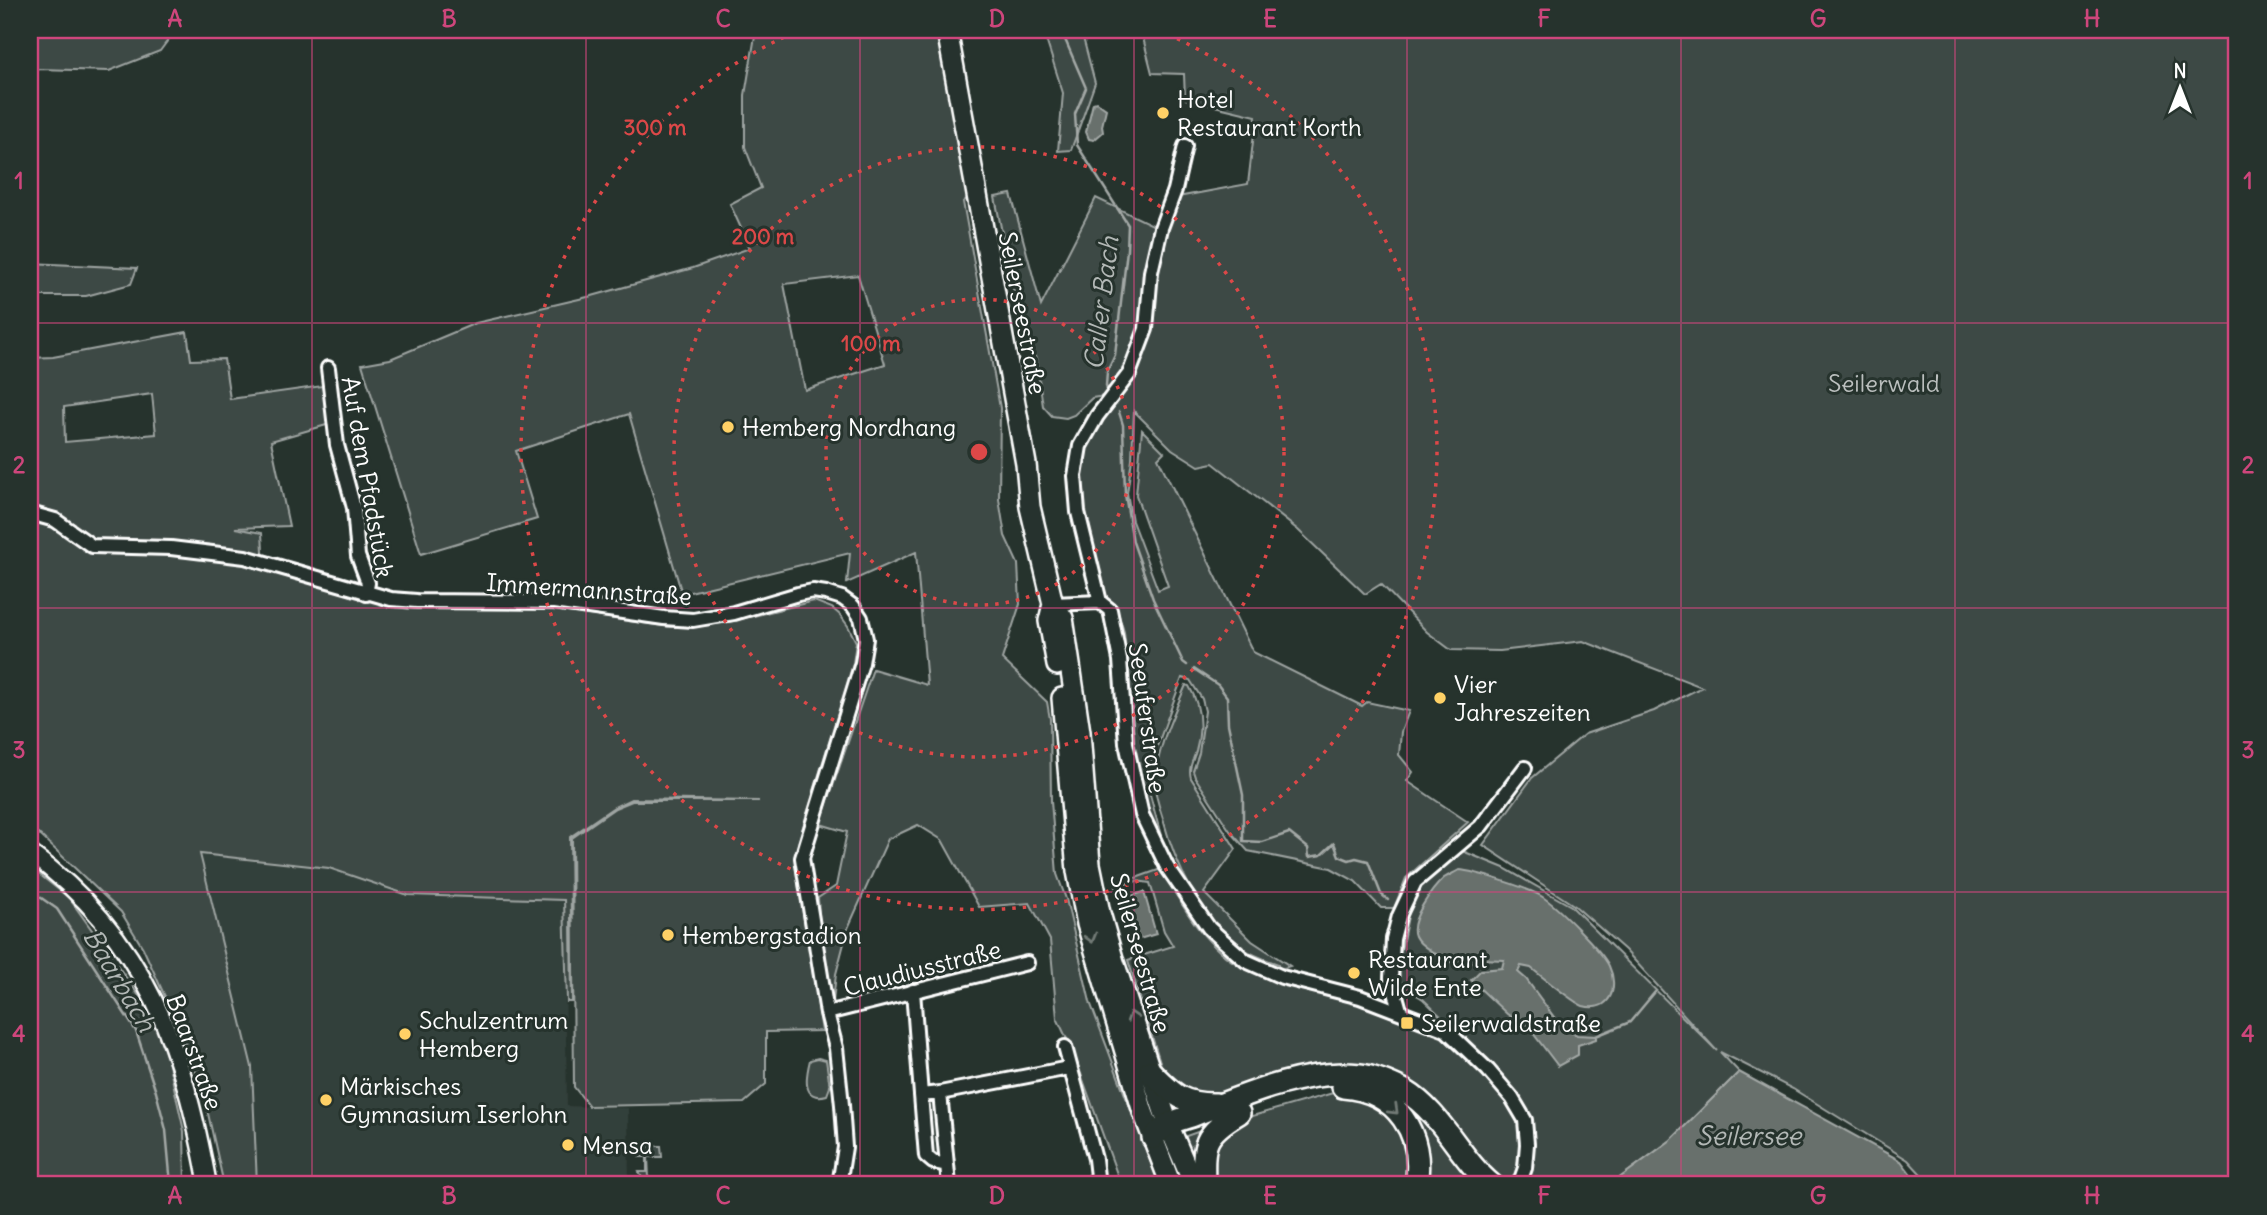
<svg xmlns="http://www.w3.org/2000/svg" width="2267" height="1215" viewBox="0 0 2267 1215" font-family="Delius,sans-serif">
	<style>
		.built { fill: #333f3a }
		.green { fill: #3e4944; stroke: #9ea4a2; stroke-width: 2; fill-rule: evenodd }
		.water { fill: #67706c; stroke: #a4a9a7; stroke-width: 2 }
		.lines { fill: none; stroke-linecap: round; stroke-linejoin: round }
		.stream { stroke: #a4a9a7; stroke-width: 2.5 }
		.street-casing { stroke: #fff; stroke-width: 18 }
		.secondary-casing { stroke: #fff; stroke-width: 21 }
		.primary-casing { stroke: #fff; stroke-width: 24 }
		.highway-casing { stroke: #fff; stroke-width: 26 }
		.street { stroke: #26332d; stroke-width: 12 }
		.secondary { stroke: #26332d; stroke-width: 16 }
		.primary { stroke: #26332d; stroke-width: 19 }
		.highway { stroke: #26332d; stroke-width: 21 }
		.oneway { stroke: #727a76 }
		.grid { fill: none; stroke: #ce467c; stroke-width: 2; stroke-opacity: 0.55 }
		.ring { fill: none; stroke: #dc4848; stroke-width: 3.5; stroke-dasharray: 3.5 7 }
		.poi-dot { fill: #ffd166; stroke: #26332d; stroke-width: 2.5 }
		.labels { text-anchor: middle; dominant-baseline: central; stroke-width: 6; stroke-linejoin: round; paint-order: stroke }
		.poi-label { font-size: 24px; fill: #fff; stroke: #26332d; text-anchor: start }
		.street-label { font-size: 24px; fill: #fff; stroke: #26332d }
		.park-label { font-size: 24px; fill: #bbbfbe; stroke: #26332d }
		.water-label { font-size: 26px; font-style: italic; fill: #b3b8b6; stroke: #26332d }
		.centre { fill: #dc4848; stroke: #26332d; stroke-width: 3.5 }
		.ring-label { font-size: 21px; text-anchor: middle; font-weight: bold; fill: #dc4848; stroke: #26332d; stroke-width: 6; stroke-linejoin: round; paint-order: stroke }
		.neatline { fill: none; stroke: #ce467c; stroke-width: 2.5 }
		.grid-label { font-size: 23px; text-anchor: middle; font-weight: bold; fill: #ce467c }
	</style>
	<rect width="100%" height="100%" fill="#26332d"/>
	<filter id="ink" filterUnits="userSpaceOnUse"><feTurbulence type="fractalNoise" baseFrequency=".0143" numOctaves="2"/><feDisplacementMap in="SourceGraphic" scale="14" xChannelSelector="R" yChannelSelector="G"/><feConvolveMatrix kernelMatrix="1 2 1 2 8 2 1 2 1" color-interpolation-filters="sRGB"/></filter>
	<g filter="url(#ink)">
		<path class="built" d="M200,854l129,14 79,27 156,5 3,206 61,2 1,77h-372l-5,-118z"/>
		<path class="green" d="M30,30h143l1,2 -14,19 -51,20 -70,-2 -9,3z
			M756,30h181l31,168 -5,4 37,206 -1,91 6,37 13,28 2,40 -18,55 45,43 3,17 1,82 6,73 9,25 24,103 69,183h-38l-48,-133 -16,-34 -7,-78 -20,-37 -51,4 -37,-67 -24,-15 -30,14 -40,89 -12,46 -4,37 -9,-36 -5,-77 18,-12 11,-54 -27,-8 53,-155 54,16 -11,-133 -69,31 3,-30 -168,41 -53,-180 -113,37 21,68 -116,35 -59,-190 28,-5 86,-36 116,-27 101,-28 57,-20 -20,-44 31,-16 -16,-41v-52zM858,275l27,89 -80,26 -21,-106z
			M1043,30h38l14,53 -24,67 -13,1 5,-58z
			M1141,30h1096v1155h-306l-23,-25 -115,-71 -73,-37 19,20 -68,68 -61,45h-89l7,-65 -52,-70 -53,-51 -19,-12 -4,-6 -1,-21 16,-78 40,-34 49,20 67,38 146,145 -92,-101 -50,-44 -92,-61 49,-67 53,-44 69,-23 48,-24 -119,-46 -83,10 -49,-1 -24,-18 -46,-48 -16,10 -67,-64 -85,-67 -14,3 -27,-17 -38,-38 -2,48 -5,34 5,28 26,69 10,-4 -32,-91 6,-65 22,22 -6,6 95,194 109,54 5,-4 42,9 -8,21 -2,23 14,17 -6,9 61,41 -62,56 -12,30h-13l-26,-27 -24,-13 -83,-17 -18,-20 -35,-54 -2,-6 6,-18 6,-42 -3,-12 -12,-19 -8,-2 -32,88 -1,25 14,52 -3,2 -16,-47 -8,-33 -12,-133 -7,-23 -13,-14 -22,-83 -3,-35 5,-28 27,-41 -7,-12 -12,2 -18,17 -8,3 -14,-2 -9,-10 -7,-47 -16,-35 -25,-127 16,-3 30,112 55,-108 69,33 13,-34 70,-13 8,-68 -71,-17 -1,-25 -32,-1z
			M30,263l107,5 -6,16 -45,12h-56z
			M187,332l4,28 33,-1 6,40 92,-13 8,38 -59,17 18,85 -54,2 27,5 2,35 124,37 167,5 115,17h24l35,-5 85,-21 18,7 8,7 8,11 8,16 -3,22 -55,179 -3,21 27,167 -56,1v52l-22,19 -155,3 -15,-19 -2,-249 43,-30 17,-7h127l-128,-2 -17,8 -44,30 2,165h-5l-3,-102 -156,-5 -79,-27 -129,-14 52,213 5,118h-33l-21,-94 -27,-70 -33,-73 -22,-36 -81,-77 -10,-6v-471l23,-1zM152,394l4,40 -91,8 -1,-35z
			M1186,685l3,1c12,20 13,42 7,65 -3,10 -8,17 -5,27l45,71 -32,44 48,48 38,25 -9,3 -5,13c46,12 94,22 138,41 9,4 20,7 29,13 19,11 36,31 51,47 30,35 34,58 20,102h-6l-25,-21 -65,-75 -27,-17 -25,-7h-25l-134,33 -35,-13 -11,-20 -33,-105 45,-14 -9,-15 -14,-48 -14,-2 -20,6v-2l45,-16c21,36 43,78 81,98 10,5 20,9 30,13l6,-16c-14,-5 -28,-10 -39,-18 -39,-29 -64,-82 -76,-127 -3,-10 -7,-21 -8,-31 0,-36 17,-70 31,-103z
			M30,867l39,31 91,127 24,106 1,54h-155z
			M818,1058l8,2 4,27 -3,8c-26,7 -21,-19 -17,-35z
			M1369,1081l36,15 76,89h-61l3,-18z
			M1333,1093l24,2 21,8 27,33 4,24 -2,25h-193l-1,-22 3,-22 19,-20z
			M1203,1130l-4,45 -15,-37 2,-2z
			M647,1146h14l1,11h-14l1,21h-7l-3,-6h8v-15h-8v-3z"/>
		<path class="water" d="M1096,102l10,7 -4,17 1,6 -9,8 -5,-1 -3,-7 7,-29z
			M1459,870c16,1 69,18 82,26 15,9 61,55 68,70 10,21 2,47 -26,40 -8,-3 -42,-30 -52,-38l-10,-2 -3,6 8,7 36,49 15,7 19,1v3l-18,6v10l-20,11 -29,-38 -22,-14 -36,-34 10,-10 21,-2 2,-8 -24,-1 -19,8c-12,-6 -41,-19 -46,-31 -7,-15 18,-48 29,-58 5,-3 10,-5 15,-8z
			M1144,892l12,42 -20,6 -12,-42z
			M1739,1072l162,89 18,24h-309l61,-45z"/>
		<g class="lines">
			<path class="stream" d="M1061,30l25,58 -11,26 2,31 51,80 -1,25 -12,105 -8,17 -1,14 2,6
				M1119,412l4,13 2,69 8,48 20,57 30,63 4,3
				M1194,669l24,16 9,12 1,27 15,71v46l19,1 27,-9 19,15 1,9 12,-2 13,-12 5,13 10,4 7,-2 12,3 13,33 7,6
				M30,890l27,19 79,122 20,61 10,38 5,55
				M1596,1036l34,-14 25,-30"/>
			<g class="street-casing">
				<path id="street" d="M328,368l9,77 17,63 4,48 10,27 -2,11
					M30,513l25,7 37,26 79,2 74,9 146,42 26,2 137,1 110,16 29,2 41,-7 64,-19 15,-3 13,2 16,5 11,8 8,12 5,21 -4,24 -60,195 25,155 9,35 6,57 3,42 -6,38
					M1100,602l-22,-90 -3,-36 5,-30 17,-30 32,-42 17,-45 5,-57 10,-44 14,-38 10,-44
					M1053,604l47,-2 10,8 10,50 6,83 16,72 25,52 42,61 37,33 36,16 78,20 86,33 42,40 24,28 13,22 2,24 -2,24 -6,17
					M913,991l8,104 19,-2 9,92
					M1400,1010l-9,-32 2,-39 6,-23 16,-34 66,-56 44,-58
					M827,1013l200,-50
					M1065,1047l30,112 3,26
					M940,1093l129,-25
					M921,1095l5,61 7,6 14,3"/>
			</g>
			<g class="secondary-casing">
				<path id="secondary" d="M30,853c117,85 153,196 178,332"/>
			</g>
			<g class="primary-casing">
				<path id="primary" d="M947,30l79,434 4,43 23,97 10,14 17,114 10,132 10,49 14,49 54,162 26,61
					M1053,604l-4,17 8,44
					M1062,698l15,173 10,53 56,188 28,73"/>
			</g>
			<g class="highway-casing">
				<path id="highway" d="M1150,1071c23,23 32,34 66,33
					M1343,1087c54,4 82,47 73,98
					M1153,1138c5,-5 10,-11 16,-14 7,-4 17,-6 25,-9 48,-19 113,-47 166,-40 15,2 31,9 45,16 37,22 54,67 87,94
					M1204,1185c-1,-41 -2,-50 35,-72"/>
			</g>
			<use href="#street" class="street"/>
			<use href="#secondary" class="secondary"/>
			<use href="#primary" class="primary"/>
			<use href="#highway" class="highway"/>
		</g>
		<defs><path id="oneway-chevron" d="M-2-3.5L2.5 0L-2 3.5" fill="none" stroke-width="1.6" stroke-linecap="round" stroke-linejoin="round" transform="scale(1.75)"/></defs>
		<g class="oneway">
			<use href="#oneway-chevron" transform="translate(1091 938) rotate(74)"/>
			<use href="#oneway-chevron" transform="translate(1132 1016) rotate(-108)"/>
			<use href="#oneway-chevron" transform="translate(1394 1110) rotate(44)"/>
		</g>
	</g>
	<path class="grid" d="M312,30v1155M586,30v1155M860,30v1155M1134,30v1155M1407,30v1155M1681,30v1155M1955,30v1155M30,323h2207M30,608h2207M30,892h2207"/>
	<g class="ring">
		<circle cx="979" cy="452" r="153"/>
		<circle cx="979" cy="452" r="305"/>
		<path d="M1158 30A458 458 0 1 1 800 30"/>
	</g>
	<g class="poi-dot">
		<circle cx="1163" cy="113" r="7"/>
		<circle cx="728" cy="427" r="7"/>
		<circle cx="1440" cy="698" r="7"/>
		<circle cx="668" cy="935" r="7"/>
		<circle cx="1354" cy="973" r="7"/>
		<rect x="1400" y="1016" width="14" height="14" rx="3.5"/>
		<circle cx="405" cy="1034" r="7"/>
		<circle cx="326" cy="1100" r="7"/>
		<circle cx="568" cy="1145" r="7"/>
	</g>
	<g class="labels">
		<g class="poi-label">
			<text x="1177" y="99">Hotel<tspan x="1177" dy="28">Restaurant Korth</tspan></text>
			<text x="742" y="427">Hemberg Nordhang</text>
			<text x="1454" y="684">Vier<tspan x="1454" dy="28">Jahreszeiten</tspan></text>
			<text x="682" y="935">Hembergstadion</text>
			<text x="1368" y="959">Restaurant<tspan x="1368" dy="28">Wilde Ente</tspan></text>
			<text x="419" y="1020">Schulzentrum<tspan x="419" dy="28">Hemberg</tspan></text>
			<text x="1421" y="1023">Seilerwaldstraße</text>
			<text x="340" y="1086">Märkisches<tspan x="340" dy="28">Gymnasium Iserlohn</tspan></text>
			<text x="582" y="1145">Mensa</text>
		</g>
		<g class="street-label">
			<text transform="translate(1023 313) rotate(79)">Seilerseestraße</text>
			<text transform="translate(368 477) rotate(80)">Auf dem Pfadstück</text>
			<text transform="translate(589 589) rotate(4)">Immermannstraße</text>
			<text transform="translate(1148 718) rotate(82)">Seeuferstraße</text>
			<text transform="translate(1141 953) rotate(74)">Seilerseestraße</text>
			<text transform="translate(922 968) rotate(-14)">Claudiusstraße</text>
			<text transform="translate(195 1052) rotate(70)">Baarstraße</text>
		</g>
		<g class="park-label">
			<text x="1884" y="383">Seilerwald</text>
		</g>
		<g class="water-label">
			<text transform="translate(1101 303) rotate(-83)">Caller Bach</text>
			<text transform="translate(120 980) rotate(59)">Baarbach</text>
			<text x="1749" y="1135">Seilersee</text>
		</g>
	</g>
	<circle cx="979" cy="452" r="10" class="centre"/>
	<g class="ring-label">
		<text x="655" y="135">300 m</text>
		<text x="763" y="244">200 m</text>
		<text x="871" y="351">100 m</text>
	</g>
	<rect width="2267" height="1215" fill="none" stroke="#26332d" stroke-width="77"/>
	<g transform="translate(2180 88)" stroke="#26332d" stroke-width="5" paint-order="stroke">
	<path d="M0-5L12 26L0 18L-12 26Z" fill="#ffffff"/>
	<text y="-10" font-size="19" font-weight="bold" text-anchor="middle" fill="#ffffff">N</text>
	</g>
	<rect x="38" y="38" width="2190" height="1138" class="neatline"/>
	<g class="grid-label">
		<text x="175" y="27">A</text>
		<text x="449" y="27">B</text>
		<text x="723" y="27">C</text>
		<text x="997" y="27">D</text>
		<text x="1270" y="27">E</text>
		<text x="1544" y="27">F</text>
		<text x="1818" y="27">G</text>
		<text x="2092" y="27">H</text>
		<text x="19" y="189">1</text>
		<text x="2248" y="189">1</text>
		<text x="19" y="473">2</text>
		<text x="2248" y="473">2</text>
		<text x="19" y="758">3</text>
		<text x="2248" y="758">3</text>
		<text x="19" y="1042">4</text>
		<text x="2248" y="1042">4</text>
		<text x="175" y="1204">A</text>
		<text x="449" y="1204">B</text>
		<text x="723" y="1204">C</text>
		<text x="997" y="1204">D</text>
		<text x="1270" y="1204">E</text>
		<text x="1544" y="1204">F</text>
		<text x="1818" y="1204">G</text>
		<text x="2092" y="1204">H</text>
	</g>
</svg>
